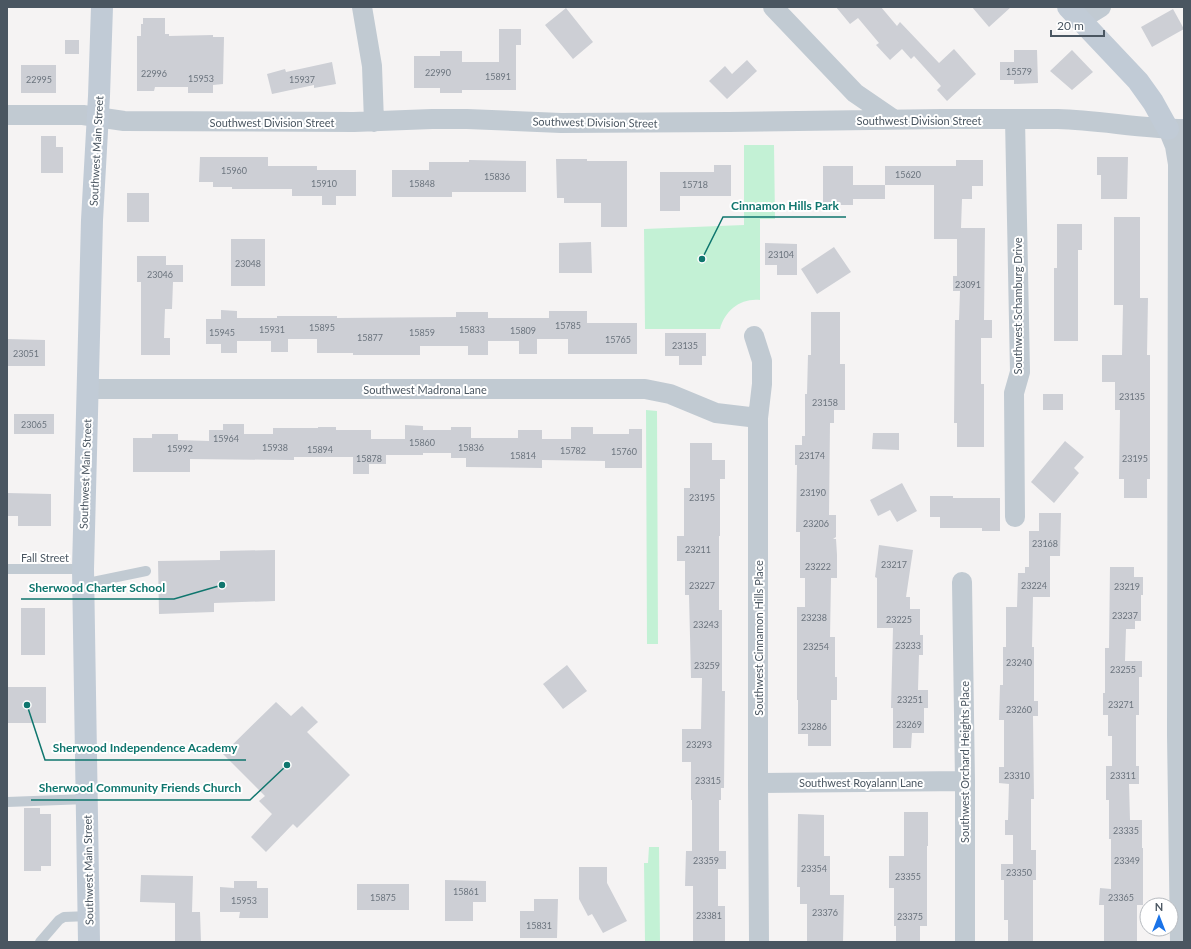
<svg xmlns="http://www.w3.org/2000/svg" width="1191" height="949" viewBox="0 0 1191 949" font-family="Lato,sans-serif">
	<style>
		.green { fill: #c3f1d5 }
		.building { fill: #cdcfd5 }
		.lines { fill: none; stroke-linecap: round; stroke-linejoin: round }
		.lane { stroke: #c1cad2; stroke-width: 10 }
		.street { stroke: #c1cad2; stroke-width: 20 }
		.secondary { stroke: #c1cbd6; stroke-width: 22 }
		.labels { text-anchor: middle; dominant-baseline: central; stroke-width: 4; stroke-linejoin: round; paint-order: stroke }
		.number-label { font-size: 9px; fill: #6b747e }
		.street-label { font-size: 11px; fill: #4a5661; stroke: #fff }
		.leader { fill: none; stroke: #0f766e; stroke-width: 1.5 }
		.callout-dot { fill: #0f766e; stroke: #fff; stroke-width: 1.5 }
		.callout-label { font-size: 12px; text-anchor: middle; font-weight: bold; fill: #0f766e; stroke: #fff; stroke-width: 4; stroke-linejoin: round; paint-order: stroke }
	</style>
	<rect width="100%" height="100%" fill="#f5f3f3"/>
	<path class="green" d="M744,145h30l1,74h-15v81c-19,-2 -35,10 -40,29h-75l-1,-100 100,-4z
		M646,410l11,1 1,233h-11z
		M649,847h10l1,95h-15l-1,-79h4z"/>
	<path class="building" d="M836,7h45l16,19 3,-4 39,41 15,-14 22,25 -29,27 -10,-11 4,-4 -27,-30 -3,3 -9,-10 -12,11 -14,-15 3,-2 -21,-25 -8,6z
		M972,7h39l-22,20z
		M566,8l27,34 -20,17 -28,-34z
		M1173,9l11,20 -32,18 -11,-20z
		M143,18h22v16h4v2l44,-1v2h11l-1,47 -10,1v8h-25v-6h-33l-1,4h-17v-55h4v-12h2z
		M499,29h22v16h-5v45h-54v3h-22v-5h-26v-32h26v-5h22v11h37z
		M65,40h14v14h-14z
		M1014,50h23l1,33 -24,1v-4h-14v-18h14z
		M1072,50l21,22 -21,18 -22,-19z
		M747,60l10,11 -30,28 -18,-18 16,-15 7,8z
		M332,62l4,22 -22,4v-3l-42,9 -5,-20 18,-5 1,3z
		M21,65h35v28h-35z
		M41,136h15v11h7v26h-22z
		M200,157h68v9h49v4h39v26h-20v9h-14v-9h-30v-7h-60v-2h-19v-5h-14z
		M1097,157h31l-1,42h-26v-24h-4z
		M556,159h31v2h40v66h-26v-24h-37v-5h-7z
		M469,160l57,1v31h-74v5h-60v-27h37v-8h40z
		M956,160h27v26h-11v13h-10l-1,29h24l-1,92h8v18h-11v46h3v63h-27v-24h-3l1,-103h4l1,-29h-7v-15h4v-37h-23v-54h-49v-19h71z
		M714,165h17v31h-51v15h-20v-39h54z
		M823,166h30v19h32v14h-32v6h-30z
		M127,193h22v29h-22z
		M1114,217h26v81h8l-1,57h3v124h-3v19h-23v-19h-5l1,-69h-5v-28h-13v-27h20l1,-50h-9z
		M1057,224h25v26h-4v91h-24v-73h3z
		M231,239h34v47h-34z
		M591,242l1,31h-33v-30z
		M765,243l32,1v31h-20v-10h-12z
		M834,247l17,25 -34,22 -16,-25z
		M137,256h29v9h17v17h-10l-1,27h-7l-1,29h6v17h-29v-73h-4z
		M221,310l16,1v7h40v-2h60v2l119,-1v-5h32v6h61v-7h38v12h50v31h-69v-15h-31v15h-18v-13h-31v14h-20v-9h-48v9h-67v-2h-36v-14h-29v13h-17v-11h-34v12h-16v-9h-15v-25h15z
		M811,312h29v52h5v46h-11v13h-4l-1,92h7v22l-3,2h3l1,16v23h-6l-1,59h5v40h2v23h-6v46h-23v-12h-10v-34h-1v-93h8v-29h-5v-46h-4l1,-67h-2v-20h7v-9h3v-42h2l1,-39h3z
		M665,333h41v23h-4v9h-23v-9h-14z
		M7,339l38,1v26h-38z
		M1043,394h20v16h-20z
		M14,414h40v20h-40z
		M223,424h21v10h29v-6h45v-1h18v3h35v9h34v-14l18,1v4h28v-3h20v11h47v-8h24v9h29v-12h22v7h36v-5h13v39h-37v-7l-63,-1v8l-76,-1v-9h-15v-5h-28v2h-37v9h-17v10h-16v-17h-59v3l-104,-1v13h-57v-34h19v-4h26v6l31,1v-11h14z
		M873,433h26v17l-27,-1z
		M1065,441l19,16 -10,11 5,5 -25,30 -23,-21z
		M690,443h22v17h13v19h-5v57h-1v74h3v81h3l-1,97h-3v12h-2v51h7v18h-8v37h7v36h-32v-56h-8l1,-35h6v-51h-1v-38h-9v-33h19l1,-51h-11l-2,-83h-4v-34h-8v-25h7v-48h6z
		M902,483l15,28 -20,11 -7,-12 -12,6 -8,-16z
		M7,493l44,1v32h-33v-10h-11z
		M930,496h23v2h47v33h-18v-3h-42v-11h-10z
		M1039,513h22l-1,43h-10v41h-17l-1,50h2v54h4v15h-5l1,83h-3v51h5v30h-3v62h-25v-22h-4v-40h-3v-16h12v-29h-8v-15h3l1,-36 -10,-1v-16h5v-47h-5l1,-35h3v-38h3v-40h11l1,-34h7v-6h4v-36h10z
		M879,545l34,5 -7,47h4v12h10v26h3v20h-4l-1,35h10v18h-4v25h-12l-1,15h-18v-40h-2l2,-80h-16v-50l-2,-1z
		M275,550v51l-61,2v9l-55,2 -1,-53 62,-1v-9z
		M1110,567h24v10h9v18h-2v26h-6v8h-9l-1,32h17v16h-3v38h-3v51h3v18h-10l1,36h12v28h1v57h-6v37h-33v-37h-5l1,-17 11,1v-50h-2v-39h-3v-34h6v-30h-4v-21h-5v-22h2v-45h4z
		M21,608h24v47h-24z
		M567,665l20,26 -24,18 -20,-25z
		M7,687h39v36h-39z
		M276,702l15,14 11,-10 16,16 -11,10 43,43 -53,53 -4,-4 -27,28 -15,-15 21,-23 -13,-13 6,-5 -42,-42z
		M24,808h16v6h11v52h-10v5h-17z
		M904,812h24v34h-1v80h-7v16h-24v-16h-2v-38h-5v-32h15z
		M798,814l26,1v41h6v39h14l-1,47h-36v-38h-7v-17h-3z
		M579,867h28v16l20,38 -24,12 -11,-19 -4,2 -9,-17z
		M141,875l52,1 -1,36h8l1,30h-26v-39l-35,-1z
		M445,880l41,1v21h-13v19h-28z
		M234,881h23v7h11v30h-29l1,-6h-20v-25l14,1z
		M357,884h52v26h-52z
		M534,899h24l-1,39h-37v-27h14z"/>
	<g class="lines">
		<path class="lane" d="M7,569h76
			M83,584l63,-13
			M7,802l80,-3
			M40,942l19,-22 5,-3 25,-1"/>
		<path class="street" d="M362,7l10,59 2,56
			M773,7l82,86 38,26
			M1080,20l21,-13
			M7,115h76l41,6 230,1 78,-3h35l94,4 168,-1 213,-3h116c42,1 84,10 126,10
			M1015,119l5,253 -6,21 1,124
			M1168,129l7,17 3,18 -1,571 3,207
			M754,336l8,25v23l-4,34v365l1,159
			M88,389h557l25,5 46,19 42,5
			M962,582l3,199v161
			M758,783l207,-2"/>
		<path class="secondary" d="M1068,7l70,74 15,21 15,27
			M89,942l-6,-373 9,-349 7,-124 3,-89"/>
	</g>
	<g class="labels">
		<g class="number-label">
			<text x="1019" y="71">15579</text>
			<text x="438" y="72">22990</text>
			<text x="154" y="73">22996</text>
			<text x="498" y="76">15891</text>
			<text x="201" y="78">15953</text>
			<text x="39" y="79">22995</text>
			<text x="302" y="79">15937</text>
			<text x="234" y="170">15960</text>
			<text x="908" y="174">15620</text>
			<text x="497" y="176">15836</text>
			<text x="324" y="183">15910</text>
			<text x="422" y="183">15848</text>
			<text x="695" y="184">15718</text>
			<text x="781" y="254">23104</text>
			<text x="248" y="263">23048</text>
			<text x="160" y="274">23046</text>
			<text x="968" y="284">23091</text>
			<text x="568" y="325">15785</text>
			<text x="322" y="327">15895</text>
			<text x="272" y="329">15931</text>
			<text x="472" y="329">15833</text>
			<text x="523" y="330">15809</text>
			<text x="222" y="332">15945</text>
			<text x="422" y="332">15859</text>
			<text x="370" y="337">15877</text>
			<text x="618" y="339">15765</text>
			<text x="685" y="345">23135</text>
			<text x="26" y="353">23051</text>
			<text x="1132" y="396">23135</text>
			<text x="825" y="402">23158</text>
			<text x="34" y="424">23065</text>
			<text x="226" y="438">15964</text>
			<text x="422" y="442">15860</text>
			<text x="275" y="447">15938</text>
			<text x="471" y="447">15836</text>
			<text x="180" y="448">15992</text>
			<text x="320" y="449">15894</text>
			<text x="573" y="450">15782</text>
			<text x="624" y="451">15760</text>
			<text x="523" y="455">15814</text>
			<text x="812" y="455">23174</text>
			<text x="369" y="458">15878</text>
			<text x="1135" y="458">23195</text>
			<text x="813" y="492">23190</text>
			<text x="702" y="497">23195</text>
			<text x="816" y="523">23206</text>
			<text x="1045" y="543">23168</text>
			<text x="698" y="549">23211</text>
			<text x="894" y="564">23217</text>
			<text x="818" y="566">23222</text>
			<text x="702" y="585">23227</text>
			<text x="1034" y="585">23224</text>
			<text x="1127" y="586">23219</text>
			<text x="1125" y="615">23237</text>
			<text x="814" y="617">23238</text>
			<text x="899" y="619">23225</text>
			<text x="706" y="624">23243</text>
			<text x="908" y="645">23233</text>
			<text x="816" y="646">23254</text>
			<text x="1019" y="662">23240</text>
			<text x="707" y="665">23259</text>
			<text x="1123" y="669">23255</text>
			<text x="910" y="699">23251</text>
			<text x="1121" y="704">23271</text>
			<text x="1019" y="709">23260</text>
			<text x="909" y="724">23269</text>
			<text x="814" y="726">23286</text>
			<text x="699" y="744">23293</text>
			<text x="1017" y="775">23310</text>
			<text x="1123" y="775">23311</text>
			<text x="708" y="780">23315</text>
			<text x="1126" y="830">23335</text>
			<text x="706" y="860">23359</text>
			<text x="1127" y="860">23349</text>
			<text x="814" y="868">23354</text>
			<text x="1019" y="872">23350</text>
			<text x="908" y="876">23355</text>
			<text x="466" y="891">15861</text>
			<text x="383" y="897">15875</text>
			<text x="1121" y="897">23365</text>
			<text x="244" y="900">15953</text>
			<text x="825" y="912">23376</text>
			<text x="709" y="915">23381</text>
			<text x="910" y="916">23375</text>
			<text x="539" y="925">15831</text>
		</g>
		<g class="street-label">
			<text x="919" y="120">Southwest Division Street</text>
			<text x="272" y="122">Southwest Division Street</text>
			<text transform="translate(595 122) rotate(1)">Southwest Division Street</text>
			<text transform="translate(96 151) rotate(-87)">Southwest Main Street</text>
			<text transform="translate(1017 306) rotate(-90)">Southwest Schamburg Drive</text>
			<text x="425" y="389">Southwest Madrona Lane</text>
			<text transform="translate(85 474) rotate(-88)">Southwest Main Street</text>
			<text x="45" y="557">Fall Street</text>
			<text transform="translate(758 638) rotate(-90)">Southwest Cinnamon Hills Place</text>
			<text transform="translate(964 762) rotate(-90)">Southwest Orchard Heights Place</text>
			<text x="861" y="782">Southwest Royalann Lane</text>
			<text transform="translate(88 870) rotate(-91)">Southwest Main Street</text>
		</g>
	</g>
	<path class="leader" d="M702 259L723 217H846M222 585L174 599H21M27 705L45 760H246M287 765L250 800H31"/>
	<g class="callout-dot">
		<circle cx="702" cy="259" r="4"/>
		<circle cx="222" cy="585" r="4"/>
		<circle cx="27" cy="705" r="4"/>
		<circle cx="287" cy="765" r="4"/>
	</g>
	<g class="callout-label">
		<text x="785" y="210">Cinnamon Hills Park</text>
		<text x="97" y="592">Sherwood Charter School</text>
		<text x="145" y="752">Sherwood Independence Academy</text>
		<text x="140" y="792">Sherwood Community Friends Church</text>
	</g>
	<rect width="1191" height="949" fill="none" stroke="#4a5661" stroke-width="16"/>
	<g transform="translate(1159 917)"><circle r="19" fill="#ffffff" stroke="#b7bbc0"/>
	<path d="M0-3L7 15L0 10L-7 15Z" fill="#1a73e8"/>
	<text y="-6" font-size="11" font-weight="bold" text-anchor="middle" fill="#4a5661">N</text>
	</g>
	<path d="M1051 30v6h53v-6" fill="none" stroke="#4a5661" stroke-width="2"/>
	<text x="1057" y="30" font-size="12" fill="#4a5661" stroke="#ffffff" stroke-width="3" paint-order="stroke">20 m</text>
</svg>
